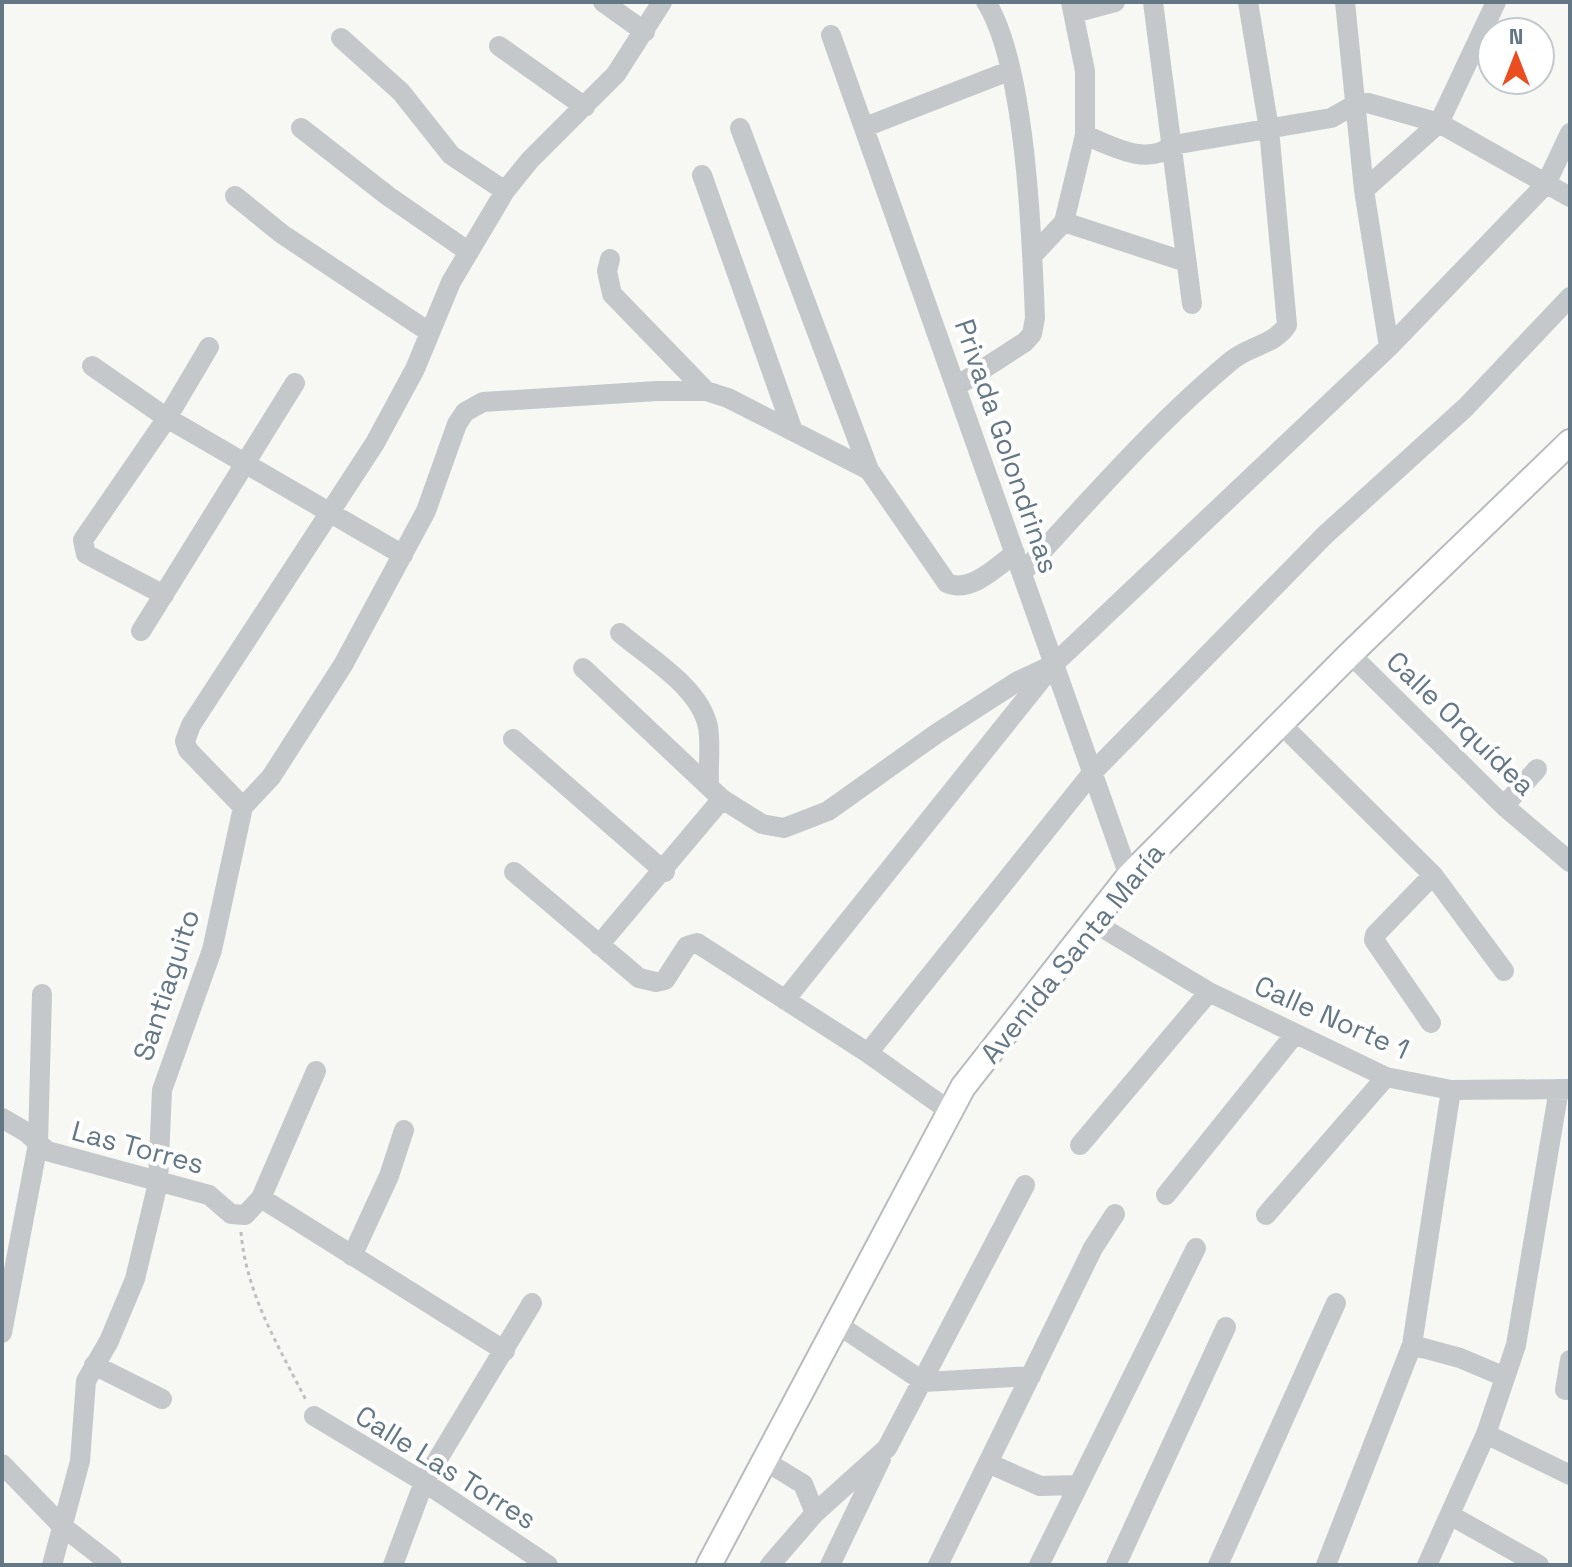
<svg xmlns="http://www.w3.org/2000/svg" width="1572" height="1567" viewBox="0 0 1572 1567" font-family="'Space Grotesk',sans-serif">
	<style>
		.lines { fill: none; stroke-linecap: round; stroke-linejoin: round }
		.major-casing { stroke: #b7bbbf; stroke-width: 28 }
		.path { stroke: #bdc0c2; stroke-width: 3; stroke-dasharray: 4 4; stroke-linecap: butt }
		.minor { stroke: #c4c8cb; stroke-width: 20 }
		.major { stroke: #fff; stroke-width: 24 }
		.labels { text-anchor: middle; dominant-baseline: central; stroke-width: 8; stroke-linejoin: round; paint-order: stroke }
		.street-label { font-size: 28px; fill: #647785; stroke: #fff }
	</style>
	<rect width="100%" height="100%" fill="#f7f7f3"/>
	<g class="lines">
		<g class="major-casing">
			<path id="major" d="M709,1565l254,-478 166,-211 221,-222 220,-212"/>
		</g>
		<path class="path" d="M241,1232c5,62 38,115 66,170"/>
		<path class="minor" d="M603,2l42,30
			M1153,2l39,302
			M1345,2l19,188 25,157
			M1074,13l41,-11
			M831,35l298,841
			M341,38l60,54 50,63 54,36
			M499,46l86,61
			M865,127l144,-56
			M301,128l87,68 81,56
			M740,128l129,342
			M1085,135c26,11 62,32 88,10l158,-27 25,-14 12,-1 71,20 131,74
			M702,175l91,256
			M1364,190l75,-67 57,-121
			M235,196l47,38 147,98
			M1064,222l122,40
			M1032,256l32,-34 21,-87v-64l-14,-69
			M610,259l-3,12 5,23 94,97
			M92,366l75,52 236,137
			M957,386l68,-44 7,-8 3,-16c-3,-78 -9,-253 -49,-316
			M1022,573c67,-72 133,-149 209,-212 17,-15 44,-16 56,-36l-18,-196 -21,-127
			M164,595l-78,-41 -3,-14 84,-122 42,-71
			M141,631l154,-248
			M620,633c29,25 80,54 88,94 3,17 0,38 1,56
			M1350,654l154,152 66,56
			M583,668l139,131 40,25 22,4 44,-17 108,-77 82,-53 28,-13
			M1281,724l152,151 71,96
			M513,739l152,133
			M1504,806l33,-37
			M243,807l28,-30 72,-112 83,-154 31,-87 8,-12 18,-10 174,-11h49l22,7 141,72 78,113c23,11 51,-17 68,-30
			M243,807l-55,-57 -3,-9 6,-16 184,-282 40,-74 36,-87 54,-91 25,-31 86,-86 46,-72
			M514,872l125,106 17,4 9,-2 22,-34 10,-3 171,110 80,57
			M1093,922l116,70 177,85 65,13 119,-1
			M599,945l123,-146
			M785,1000l268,-335 336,-318 157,-163 24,-51
			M1431,1023l-57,-83 1,-5 58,-60
			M868,1053l224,-280 233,-238 141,-128 104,-110
			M2,1118l24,14 21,19 162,44 22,19 14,1 16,-17 55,-127
			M1080,1145l129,-153
			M1166,1195l129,-161
			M261,1198l244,153
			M1266,1215l120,-138
			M352,1256l37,-80 15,-46
			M837,1324l87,58 107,-6
			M2,1333l36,-189 4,-150
			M1412,1345l48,13 45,19
			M94,1365l68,34
			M1565,1390l5,-30
			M314,1416l110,66 124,83
			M1486,1434l84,41
			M765,1461l38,23 12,29
			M988,1463l52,23 38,-1
			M2,1464l60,62 50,39
			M1450,1515l89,50
			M52,1565l28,-104 6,-80 23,-40 26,-62 23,-96 4,-93 50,-140 31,-143
			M393,1565l31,-83 108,-179
			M770,1565l45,-52 72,-65 138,-263
			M830,1565l51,-106
			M938,1565l155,-317 22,-34
			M1039,1565l157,-317
			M1116,1565l110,-238
			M1218,1565l118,-262
			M1326,1565l86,-220 39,-255
			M1427,1565l59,-131 30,-89 43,-256"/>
		<use href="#major" class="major"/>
	</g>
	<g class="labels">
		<g class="street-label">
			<text transform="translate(1007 446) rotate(71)">Privada Golondrinas</text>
			<text transform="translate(1461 723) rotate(44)">Calle Orquídea</text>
			<text transform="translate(1072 953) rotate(-51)">Avenida Santa María</text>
			<text transform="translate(166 985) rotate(-72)">Santiaguito</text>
			<text transform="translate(1332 1017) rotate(24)">Calle Norte 1</text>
			<text transform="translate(138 1147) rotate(15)">Las Torres</text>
			<text transform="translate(446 1467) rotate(32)">Calle Las Torres</text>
		</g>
	</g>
	<rect width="1572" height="1567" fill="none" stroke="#647785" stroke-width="8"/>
	<g transform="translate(1516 56)"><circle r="38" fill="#ffffff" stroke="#c1c9ce" stroke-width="2"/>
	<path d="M0-6L14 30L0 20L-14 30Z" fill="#ea4d1f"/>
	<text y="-12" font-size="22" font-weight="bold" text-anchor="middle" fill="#647785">N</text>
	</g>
</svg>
